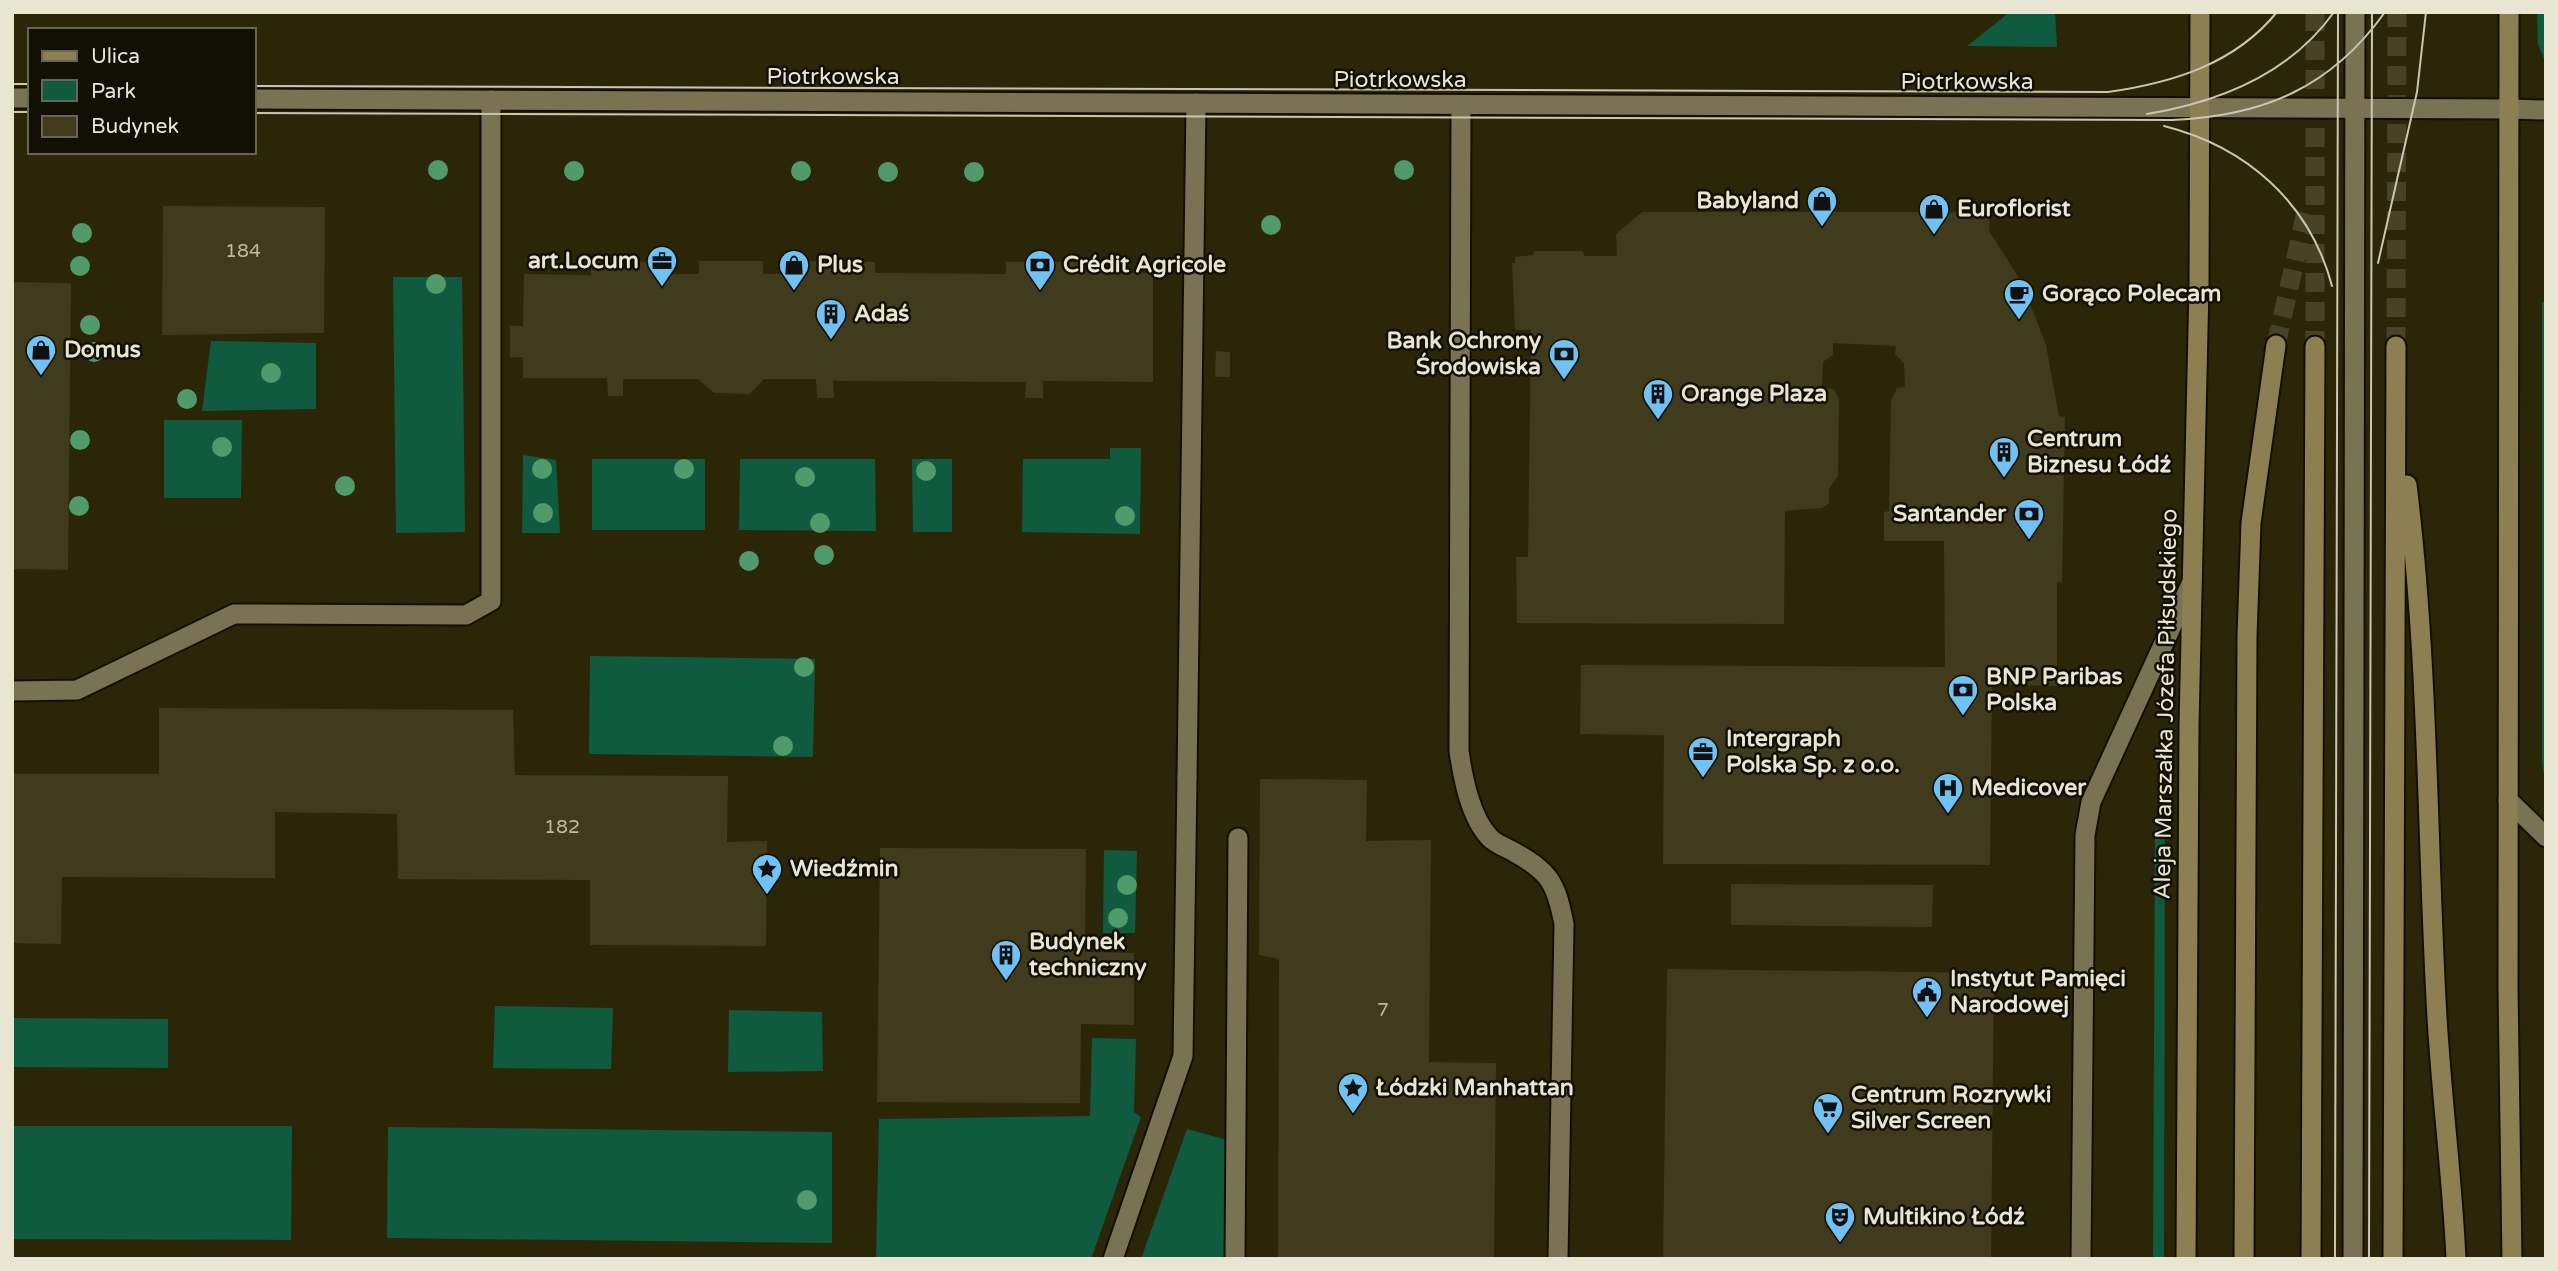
<svg xmlns="http://www.w3.org/2000/svg" width="2558" height="1271" viewBox="0 0 2558 1271" font-family="'Varela Round',sans-serif">
	<style>
		.green { fill: #105b3f }
		.building { fill: #403b1d }
		.lines { fill: none; stroke-linecap: round; stroke-linejoin: round }
		.secondary-tunnel { stroke: #484326; stroke-width: 19; stroke-dasharray: 19 10; stroke-linecap: butt }
		.service-casing { stroke: #130f00; stroke-width: 23 }
		.pedestrian-casing { stroke: #130f00; stroke-width: 23 }
		.tertiary-casing { stroke: #130f00; stroke-width: 23 }
		.secondary-casing { stroke: #130f00; stroke-width: 23 }
		.service { stroke: #797353; stroke-width: 19 }
		.pedestrian { stroke: #797353; stroke-width: 19 }
		.tertiary { stroke: #797353; stroke-width: 19 }
		.secondary { stroke: #8c8052; stroke-width: 19 }
		.tram { stroke: #cac6b2; stroke-width: 2 }
		.tree { fill: #509a6c }
		.labels { text-anchor: middle; dominant-baseline: central; stroke-width: 5; stroke-linejoin: round; paint-order: stroke }
		.number-label { font-size: 19px; fill: #bebaa6 }
		.street-label { font-size: 23px; fill: #e8e5d3; stroke: #120f04 }
		.poi-label { font-size: 23px; font-weight: bold; fill: #e8e5d3; stroke: #120f04; text-anchor: start }
	</style>
	<rect width="100%" height="100%" fill="#2c2608"/>
	<path class="green" d="M2010,12h45l2,35 -90,-1z
		M2537,12h9v52l-8,-20z
		M462,277l3,255 -69,1 -3,-256z
		M2542,302h4v485l-4,-24z
		M211,341l105,2v66l-114,2z
		M164,420h78l-1,78h-77z
		M1110,448h31l-1,86 -118,-2 1,-73h87z
		M523,455l33,5 4,73h-38z
		M592,459h113v71h-113z
		M740,459h135l1,72 -137,-1z
		M912,459h40v73h-39z
		M590,656l225,3 -2,98 -224,-3z
		M2155,829h10l-1,430h-11z
		M1104,850l33,1 -2,82h-32z
		M495,1006l118,2 -2,61 -118,-1z
		M729,1010l93,2 1,59 -95,1z
		M12,1018l156,1v49l-156,-1z
		M1092,1038l44,1 -2,73 7,5 -50,142h-215l3,-140 211,-3z
		M12,1126h280l-1,114 -279,-1z
		M388,1127l444,5v111l-445,-5z
		M1187,1129l40,11 -1,119h-85z"/>
	<path class="building" d="M163,206l162,1 -1,126 -162,2z
		M1642,212h348l-1,19 33,52 24,62 13,71 6,1 -3,165h-5v104l-65,-1 -2,180 -327,-1 1,-129 -84,-1 1,-69 364,2 -1,-126h-60v-29l5,-1 2,-111 6,-12 8,-1 -1,-24 -9,-9 1,-8 -63,-3v12l-10,7 -1,25 11,2 6,9 -1,78 -9,13v14l-7,5 -37,3 -1,113 -267,-1 -1,-66h12l3,-227h-16l-3,-67h3v-6l18,-2 1,-4h49l1,5h33l-1,-22z
		M591,261l74,1 -1,12h35v-13h64v13h34v-13l78,1v11l131,1v-12h81l1,11h65v109l-110,-1v17h-18l1,-16 -193,-1 1,17h-17l-1,-19h-52l-14,15 -36,-1 -16,-14h-75v17h-15l-1,-18h-84v-21l-13,1v-32h13l1,-52 67,1z
		M12,282l59,1 -3,287 -56,-1z
		M1216,351l14,1v25h-15z
		M159,708l354,2 2,65 213,1 -1,66 40,-1 -1,105 -176,-1v-65l-192,-1 -1,-65 -122,-2v66l-213,-1 -1,67 -49,-1v-169h147z
		M1260,779l107,1 -1,61 65,-1 -2,222 67,1 -2,196h-216l1,-300 -20,-4z
		M880,848l206,1 -1,103 49,1v72l-53,-1 -1,79 -203,-1z
		M1731,884l202,1 -1,42 -201,-2z
		M1667,969l327,4 -3,286h-328z"/>
	<g class="lines">
		<path class="secondary-tunnel" d="M2315,12v334
			M2276,345l31,-137
			M2396,346l1,-334"/>
		<g class="service-casing">
			<path id="service" d="M1461,105l-2,646c4,27 11,66 31,87 6,6 17,10 24,14 36,20 42,31 50,72l-6,335
				M12,691l65,-1 157,-76 232,1 25,-14v-501
				M1187,777l9,-674
				M2508,800l38,37
				M2081,1259l4,-424 6,-33 100,-218
				M2353,1259l2,-1247"/>
		</g>
		<g class="pedestrian-casing">
			<path id="pedestrian" d="M2509,109l37,1
				M1113,1259l70,-203 4,-279
				M1235,1259l3,-421"/>
		</g>
		<g class="tertiary-casing">
			<path id="tertiary" d="M12,98h18
				M254,99l2255,10"/>
		</g>
		<g class="secondary-casing">
			<path id="secondary" d="M2509,12l-1,976 4,271
				M2407,485c21,171 20,343 29,514 4,87 16,173 20,260
				M2186,1259l3,-534 10,-439 1,-274
				M2244,1259l3,-623 4,-113 25,-178
				M2311,1259l4,-913
				M2393,1259l3,-913"/>
		</g>
		<use href="#service" class="service"/>
		<use href="#pedestrian" class="pedestrian"/>
		<use href="#tertiary" class="tertiary"/>
		<use href="#secondary" class="secondary"/>
		<path class="tram" d="M12,84h18
			M254,86l1854,6c64,-9 127,-28 169,-80
			M12,112h18
			M254,113l1918,7c91,-4 159,-32 213,-108
			M2147,114c72,-12 143,-40 187,-102
			M2164,126c83,21 146,77 168,160
			M2378,263l39,-171 9,-80
			M2335,1259l3,-1247
			M2369,1259l3,-1247"/>
	</g>
	<g class="tree">
		<circle cx="438" cy="170" r="10"/>
		<circle cx="1404" cy="170" r="10"/>
		<circle cx="574" cy="171" r="10"/>
		<circle cx="801" cy="171" r="10"/>
		<circle cx="888" cy="172" r="10"/>
		<circle cx="974" cy="172" r="10"/>
		<circle cx="1271" cy="225" r="10"/>
		<circle cx="82" cy="233" r="10"/>
		<circle cx="80" cy="266" r="10"/>
		<circle cx="436" cy="284" r="10"/>
		<circle cx="90" cy="325" r="10"/>
		<circle cx="94" cy="352" r="10"/>
		<circle cx="271" cy="373" r="10"/>
		<circle cx="187" cy="399" r="10"/>
		<circle cx="80" cy="440" r="10"/>
		<circle cx="222" cy="447" r="10"/>
		<circle cx="542" cy="469" r="10"/>
		<circle cx="684" cy="469" r="10"/>
		<circle cx="926" cy="471" r="10"/>
		<circle cx="805" cy="477" r="10"/>
		<circle cx="345" cy="486" r="10"/>
		<circle cx="79" cy="506" r="10"/>
		<circle cx="543" cy="513" r="10"/>
		<circle cx="1125" cy="516" r="10"/>
		<circle cx="820" cy="523" r="10"/>
		<circle cx="824" cy="555" r="10"/>
		<circle cx="749" cy="561" r="10"/>
		<circle cx="804" cy="667" r="10"/>
		<circle cx="783" cy="746" r="10"/>
		<circle cx="1127" cy="885" r="10"/>
		<circle cx="1118" cy="918" r="10"/>
		<circle cx="807" cy="1200" r="10"/>
	</g>
	<defs>
		<g id="shop-pin" transform="scale(1.575)"><path d="M0 17L-7.5 6A9.5 9.5 0 1 1 7.5 6Z" fill="#70c1f4" stroke="#120f04"/><path d="M-5-2.5h2.3a2.7 3.5 0 0 1 5.4 0H5L5.5 6h-11ZM-1.5-2.5h3a1.5 2.3 0 0 0-3 0Z" fill="#111"/></g>
		<g id="office-pin" transform="scale(1.575)"><path d="M0 17L-7.5 6A9.5 9.5 0 1 1 7.5 6Z" fill="#70c1f4" stroke="#120f04"/><path d="M-6-3h4V-5.5h4V-3h4V5H-6ZM-1-4.5V-3h2v-1.5ZM-6 0V1H6V0Z" fill="#111"/></g>
		<g id="bank-pin" transform="scale(1.575)"><path d="M0 17L-7.5 6A9.5 9.5 0 1 1 7.5 6Z" fill="#70c1f4" stroke="#120f04"/><path d="M-6-4H6V4H-6ZM0-2.3a2.3 2.3 0 1 0 0 4.6a2.3 2.3 0 1 0 0-4.6Z" fill="#111"/></g>
		<g id="cafe-pin" transform="scale(1.575)"><path d="M0 17L-7.5 6A9.5 9.5 0 1 1 7.5 6Z" fill="#70c1f4" stroke="#120f04"/><path d="M-5.5-4.5H6V0H3Q3 3.5 0 3.5H-2.5Q-5.5 3.5-5.5 0ZM3-3.2v2h1.7v-2ZM-6 4.5H4V6H-6Z" fill="#111"/></g>
		<g id="building-pin" transform="scale(1.575)"><path d="M0 17L-7.5 6A9.5 9.5 0 1 1 7.5 6Z" fill="#70c1f4" stroke="#120f04"/><path d="M-4-6H4V6H1V3H-1V6H-4ZM-2.5-4.3h1.7v1.8h-1.7ZM.8-4.3h1.7v1.8H.8ZM-2.5-1h1.7V.8h-1.7ZM.8-1h1.7V.8H.8Z" fill="#111"/></g>
		<g id="hospital-pin" transform="scale(1.575)"><path d="M0 17L-7.5 6A9.5 9.5 0 1 1 7.5 6Z" fill="#70c1f4" stroke="#120f04"/><path d="M-5-5h3v3.5h4V-5h3V5h-3V1.5h-4V5h-3Z" fill="#111"/></g>
		<g id="sight-pin" transform="scale(1.575)"><path d="M0 17L-7.5 6A9.5 9.5 0 1 1 7.5 6Z" fill="#70c1f4" stroke="#120f04"/><path d="M0-6L1.8-2.2L6-1.7L2.9 1.2L3.7 5.4L0 3.3L-3.7 5.4L-2.9 1.2L-6-1.7L-1.8-2.2Z" fill="#111"/></g>
		<g id="civic-pin" transform="scale(1.575)"><path d="M0 17L-7.5 6A9.5 9.5 0 1 1 7.5 6Z" fill="#70c1f4" stroke="#120f04"/><path d="M-.6-6.5H3V-4.5H.6V-3L4-1V1h2V6H-6V1h2V-1L-.6-3ZM-1.2 2.5V6h2.4V2.5Z" fill="#111"/></g>
		<g id="supermarket-pin" transform="scale(1.575)"><path d="M0 17L-7.5 6A9.5 9.5 0 1 1 7.5 6Z" fill="#70c1f4" stroke="#120f04"/><path d="M-6-5.5h2.5l.6 2H6L4.5 2H-2.5L-4.4-4H-6ZM-1.5 3.2a1.3 1.3 0 1 0 .1 0ZM3 3.2a1.3 1.3 0 1 0 .1 0Z" fill="#111"/></g>
		<g id="theatre-pin" transform="scale(1.575)"><path d="M0 17L-7.5 6A9.5 9.5 0 1 1 7.5 6Z" fill="#70c1f4" stroke="#120f04"/><path d="M-5-5.5Q0-4 5-5.5V0Q5 5 0 6Q-5 5-5 0ZM-3.3-2.5H-1v1.5H-3.3ZM1-2.5H3.3v1.5H1ZM-2.8 1Q0 5.5 2.8 1Z" fill="#111"/></g>
	</defs>
	<g fill-rule="evenodd">
		<use href="#shop-pin" x="1822" y="201"/>
		<use href="#shop-pin" x="1934" y="209"/>
		<use href="#office-pin" x="662" y="261"/>
		<use href="#shop-pin" x="794" y="265"/>
		<use href="#bank-pin" x="1040" y="265"/>
		<use href="#cafe-pin" x="2019" y="294"/>
		<use href="#building-pin" x="831" y="314"/>
		<use href="#shop-pin" x="41" y="350"/>
		<use href="#bank-pin" x="1564" y="354"/>
		<use href="#building-pin" x="1658" y="394"/>
		<use href="#building-pin" x="2004" y="452"/>
		<use href="#bank-pin" x="2029" y="514"/>
		<use href="#bank-pin" x="1963" y="690"/>
		<use href="#office-pin" x="1703" y="752"/>
		<use href="#hospital-pin" x="1948" y="788"/>
		<use href="#sight-pin" x="767" y="869"/>
		<use href="#building-pin" x="1006" y="955"/>
		<use href="#civic-pin" x="1927" y="992"/>
		<use href="#sight-pin" x="1353" y="1088"/>
		<use href="#supermarket-pin" x="1828" y="1108"/>
		<use href="#theatre-pin" x="1840" y="1217"/>
	</g>
	<g class="labels">
		<g class="number-label">
			<text x="243" y="251">184</text>
			<text x="562" y="827">182</text>
			<text x="1383" y="1010">7</text>
		</g>
		<g class="street-label">
			<text x="833" y="77">Piotrkowska</text>
			<text x="1400" y="80">Piotrkowska</text>
			<text x="1967" y="82">Piotrkowska</text>
			<text transform="translate(2166 704) rotate(-89)">Aleja Marszałka Józefa Piłsudskiego</text>
		</g>
		<g class="poi-label">
			<text x="1799" y="201" text-anchor="end">Babyland</text>
			<text x="1957" y="209">Euroflorist</text>
			<text x="639" y="261" text-anchor="end">art.Locum</text>
			<text x="817" y="265">Plus</text>
			<text x="1063" y="265">Crédit Agricole</text>
			<text x="2042" y="294">Gorąco Polecam</text>
			<text x="854" y="314">Adaś</text>
			<text x="1541" y="341" text-anchor="end">Bank Ochrony<tspan x="1541" dy="26">Środowiska</tspan></text>
			<text x="64" y="350">Domus</text>
			<text x="1681" y="394">Orange Plaza</text>
			<text x="2027" y="439">Centrum<tspan x="2027" dy="26">Biznesu Łódź</tspan></text>
			<text x="2006" y="514" text-anchor="end">Santander</text>
			<text x="1986" y="677">BNP Paribas<tspan x="1986" dy="26">Polska</tspan></text>
			<text x="1726" y="739">Intergraph<tspan x="1726" dy="26">Polska Sp. z o.o.</tspan></text>
			<text x="1971" y="788">Medicover</text>
			<text x="790" y="869">Wiedźmin</text>
			<text x="1029" y="942">Budynek<tspan x="1029" dy="26">techniczny</tspan></text>
			<text x="1950" y="979">Instytut Pamięci<tspan x="1950" dy="26">Narodowej</tspan></text>
			<text x="1376" y="1088">Łódzki Manhattan</text>
			<text x="1851" y="1095">Centrum Rozrywki<tspan x="1851" dy="26">Silver Screen</tspan></text>
			<text x="1863" y="1217">Multikino Łódź</text>
		</g>
	</g>
	<rect width="2558" height="1271" fill="none" stroke="#e8e5d3" stroke-width="28"/>
	<rect x="28" y="28" width="228" height="126" fill="#120f04" stroke="#686557" stroke-width="2"/>
	<rect x="42" y="51" width="35" height="10" fill="#8c8052" stroke="#686557" stroke-width="2"/>
	<text x="91" y="63" font-size="21" fill="#e8e5d3">Ulica</text>
	<rect x="42" y="80" width="35" height="21" fill="#105b3f" stroke="#686557" stroke-width="2"/>
	<text x="91" y="98" font-size="21" fill="#e8e5d3">Park</text>
	<rect x="42" y="116" width="35" height="21" fill="#403b1d" stroke="#686557" stroke-width="2"/>
	<text x="91" y="133" font-size="21" fill="#e8e5d3">Budynek</text>
</svg>
